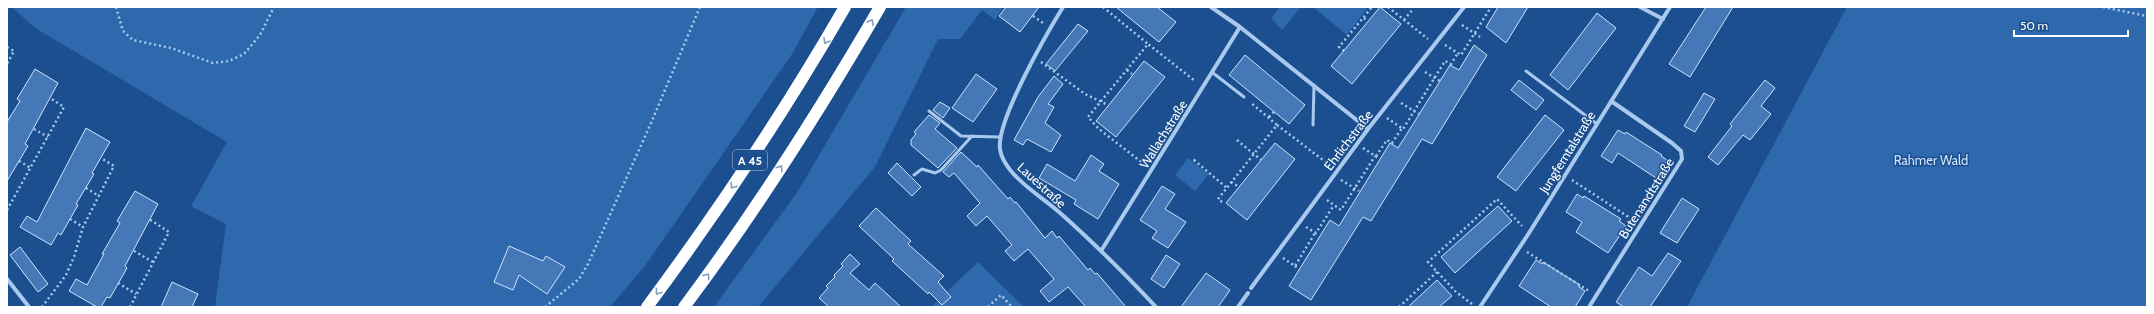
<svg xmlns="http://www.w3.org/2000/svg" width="2154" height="314" viewBox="0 0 2154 314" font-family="Cabin,sans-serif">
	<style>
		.green { fill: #2e69ad }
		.building { fill: #4478b7; stroke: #cfe3fa }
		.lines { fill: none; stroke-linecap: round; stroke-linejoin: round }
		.path { stroke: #a9c9ee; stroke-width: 2.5; stroke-dasharray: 2 3; stroke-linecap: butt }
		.service { stroke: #a9c9ee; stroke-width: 3 }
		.minor { stroke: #a9c9ee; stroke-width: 4 }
		.motorway { stroke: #fff; stroke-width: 12 }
		.oneway { stroke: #829ec1 }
		.labels { text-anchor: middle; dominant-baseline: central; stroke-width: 3; stroke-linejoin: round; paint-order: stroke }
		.shield { fill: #1b4f8f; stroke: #bbcadd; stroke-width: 1 }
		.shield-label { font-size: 12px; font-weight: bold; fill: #fff }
		.street-label { font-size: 13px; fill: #fff; stroke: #1b4f8f }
		.park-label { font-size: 13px; fill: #cfe3fa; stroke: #1b4f8f }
	</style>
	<rect width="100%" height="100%" fill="#1b4f8f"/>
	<path class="green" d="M12,7h806l-26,47 -147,212 -35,41h-395l11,-83 -35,-18 36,-64 -192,-114z
		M906,7h97l-8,13 -13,-10 -22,29h-22l-63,128 -117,140h-44l84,-116z
		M1280,7h21l-19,23 -11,-12z
		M1313,7h55l-21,28z
		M1847,7l300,1v299h-460z
		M1188,158l21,16 -14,17 -20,-16z
		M978,262l46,45h-93z"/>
	<path class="building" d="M1006,7h33l-19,25 -21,-16z
		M1116,7h41l19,15 -17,20z
		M1380,7l21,17 -49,60 -21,-18z
		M1498,7h30l-22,36 -20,-16z
		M1706,7h27l-43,70 -21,-13z
		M1597,13l19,15 -48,62 -18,-15z
		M1078,24l10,7 -33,40 -9,-7z
		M1474,45l13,10 -55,89 -10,-5 -51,82 -8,-4 -52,83 -22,-14 41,-66 9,6 51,-83 8,5 52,-83 9,5z
		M1245,55l60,50 -16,19 -60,-49z
		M1144,61l21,16 -49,60 -20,-16z
		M35,69l23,14 -33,61 3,2 -21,35v-59l13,-21 -3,-2z
		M976,74l21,15 -24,33 -21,-14z
		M1054,76l9,8 -15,20 6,3 -9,16 16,12 -10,17 -24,-13 -4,6 -9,-5 24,-43z
		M1519,80l25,20 -8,10 -25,-20z
		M1765,80l10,8 -14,18 10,8 -21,26 -7,-5 -25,30 -10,-8 24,-31 -2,-2z
		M1704,93l11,6 -20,33 -11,-6z
		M940,102l10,6 -7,10 -10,-8z
		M929,115l11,8 -5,6 22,19 -19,20 -27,-23v-5l5,-6 -2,-2z
		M1545,115l19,15 -48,61 -19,-14z
		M86,128l24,14 -18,31 2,1 -18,30 2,1 -8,14 -9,16 -3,-2 -7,12 -31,-18 7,-11 10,6z
		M1618,130l7,4 1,-2 36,23 -1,1 6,4 -11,18 -38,-25 -6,10 -11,-7z
		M1275,143l20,16 -48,61 -21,-17z
		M961,152l16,15 1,-2 30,34 2,-2 5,6 1,-1 29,36 7,-7 5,7 2,-2 29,34 2,-2 5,6 2,-1 29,34h-40l-18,-20 -19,15 -9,-11 14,-12 -26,-30 -14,12 -9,-10 7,-6 -25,-29 -11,10 -9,-10 13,-13 -26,-30 -5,4 -6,-5z
		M1091,155l13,9 -5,7 20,13 -21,35 -24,-15 2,-4 -37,-22 8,-14 28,17z
		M897,163l24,24 -9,9 -24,-23z
		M1162,186l13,8 -10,15 21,13 -18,26 -16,-10 5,-7 -17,-11z
		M135,191l23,13 -33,62 2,2 -17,30 -3,-1 -6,10h-4l-28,-16 7,-12 11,6 17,-31h-2l18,-31 -3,-2z
		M1577,194l6,4 1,-2 37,23 -2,2 7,5 -18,27 -32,-21 6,-10 -16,-10z
		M1682,198l17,11 -22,34 -17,-10z
		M1498,206l14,15 -57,52 -14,-16z
		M876,208l35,33 -3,3 36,32 -6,6 13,15 -9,8 -13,-13 -1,2 -36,-33 2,-2 -35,-33z
		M509,246l34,15 3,-5 19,11 -18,27 -28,-19 -6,15 -19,-8z
		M20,247l28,37 -10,8 -28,-37z
		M1668,253l13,8 -31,46h-26l-8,-5 23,-35 13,9z
		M850,254l10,10 -10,9 19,17 6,-7 26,24h-72l-10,-9 9,-10 -2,-2 9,-9 -1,-2 9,-9 -2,-2z
		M1166,255l14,9 -16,24 -13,-9z
		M1536,260l6,4 1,-2 37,23 -1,2 6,4 -10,16h-24l-32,-21z
		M1206,273l24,17 -12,17h-37z
		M1437,280l15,16 -13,11h-31z
		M172,282l26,12 -6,13h-31z"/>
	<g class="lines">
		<path class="path" d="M116,7l7,24 10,9 38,8 42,15 16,-2 15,-7 16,-19 14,-28
			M1103,7l45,37
			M1388,7l40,32
			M2103,7l44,9
			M1033,16l10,7
			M1364,18l4,3
			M1404,20l9,-11
			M1462,25l18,12
			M1445,45l16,10 30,-48
			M7,47l7,4 -7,13
			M1344,51l-5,-4 33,-40
			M1041,62l44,32 23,11
			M1127,70l5,4
			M1425,72l15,9
			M1401,103l18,11
			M1269,117l5,-5
			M1387,118l16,11 42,-68 6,3 7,-11
			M1277,125l54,41
			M34,129l14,8
			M1237,140l24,20
			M1363,148l17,11
			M1376,156l11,-16 5,3 10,-15
			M1194,160l33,28
			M19,161l12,7
			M1194,161l3,-4
			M1145,165l-46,-36 -11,-12 60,-73 47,37
			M1341,180l18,11
			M1572,180l61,40
			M1231,182l8,5
			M86,188l13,8
			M1327,200l14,10 34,-54
			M1222,202l-4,-3 59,-74 -27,-23
			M7,210l57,-103 -14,-9
			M70,219l13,8
			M1306,227l10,6 18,-28
			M134,251l19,11
			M1527,252l62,39
			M1283,258l12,8 20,-33
			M1295,266l4,4
			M118,283l18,11
			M1472,304l-16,-12 -28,-30 69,-63 25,27
			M42,307l24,-32 8,-18 9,-30 31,-61 -13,-8
			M130,307l39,-75 -20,-13
			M545,307l34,-28 9,-15 63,-141 49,-116
			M988,307l13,-12 11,12
			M1399,307l38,-35"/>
		<path class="service" d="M1526,71l71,53
			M1213,73l31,24
			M929,111l32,25 39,1
			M1313,125l1,-40
			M914,175l8,-6 13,4 6,-3 31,-34"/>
		<path class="minor" d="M1063,7c-16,26 -67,114 -63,142 1,8 6,16 11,22 13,16 32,27 48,41 34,30 66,62 97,95
			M1211,7l29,20 128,102
			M1640,7l23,12
			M1101,251l139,-224
			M7,279l22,28
			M1251,288l117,-159 96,-122
			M1238,307l10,-14
			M1480,307l49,-74 141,-226
			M1589,307l93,-148 -1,-8 -9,-8 -61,-42"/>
		<path class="motorway" d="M647,307c72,-97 138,-196 198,-300
			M684,307c72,-96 136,-197 196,-300"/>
	</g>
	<defs><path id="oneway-chevron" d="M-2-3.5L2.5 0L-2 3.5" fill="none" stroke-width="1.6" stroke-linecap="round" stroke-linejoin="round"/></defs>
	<g class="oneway">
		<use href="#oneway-chevron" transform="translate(871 22) rotate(-60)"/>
		<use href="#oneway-chevron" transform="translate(826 41) rotate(120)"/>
		<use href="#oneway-chevron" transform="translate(780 168) rotate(-57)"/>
		<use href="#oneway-chevron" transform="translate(733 186) rotate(123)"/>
		<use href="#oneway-chevron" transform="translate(707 276) rotate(-54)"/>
		<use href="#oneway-chevron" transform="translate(658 292) rotate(126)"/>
	</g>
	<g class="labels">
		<rect class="shield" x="733" y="150" width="34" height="20" rx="3"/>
		<g class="shield-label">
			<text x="750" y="160">A 45</text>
		</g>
		<g class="street-label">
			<text transform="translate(1163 134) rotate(-58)">Wallachstraße</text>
			<text transform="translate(1348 140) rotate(-53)">Ehrlichstraße</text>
			<text transform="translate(1567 152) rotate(-58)">Jungferntalstraße</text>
			<text transform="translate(1042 185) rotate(42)">Lauestraße</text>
			<text transform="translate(1646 198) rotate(-58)">Butenandtstraße</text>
		</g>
		<g class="park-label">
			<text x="1931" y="160">Rahmer Wald</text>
		</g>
	</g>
	<rect width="2154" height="314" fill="none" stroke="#ffffff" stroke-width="16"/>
	<path d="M2014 30v6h114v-6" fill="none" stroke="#ffffff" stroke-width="2"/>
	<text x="2020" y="30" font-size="12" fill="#ffffff" stroke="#1b4f8f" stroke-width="3" paint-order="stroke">50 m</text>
</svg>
